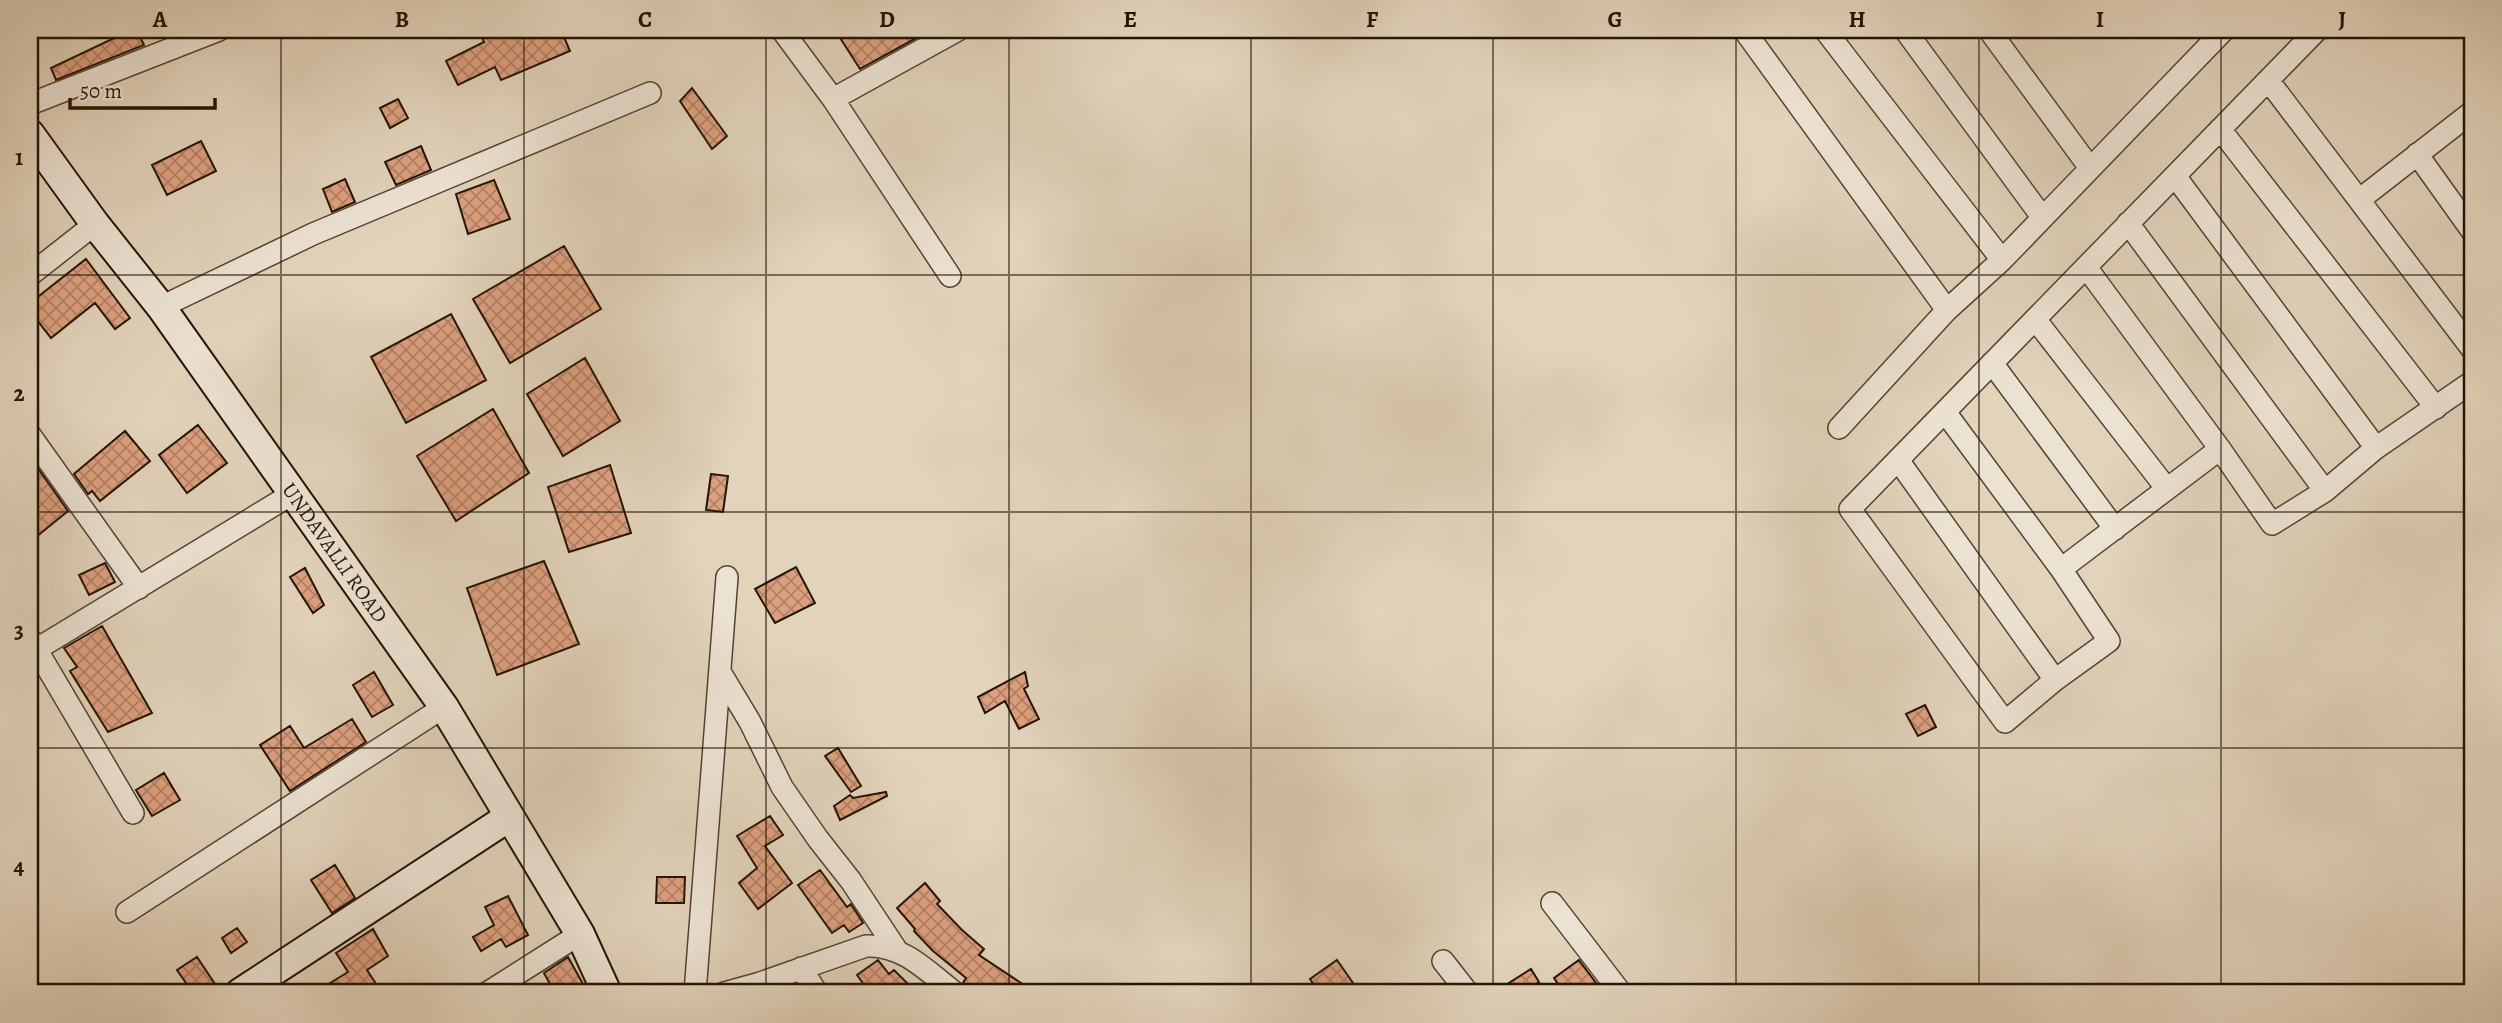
<svg xmlns="http://www.w3.org/2000/svg" width="2502" height="1023" viewBox="0 0 2502 1023" font-family="Alegreya,serif">
	<style>
		.building { fill: url(#building-cross-hatch); stroke: #241405; stroke-width: 2 }
		.lines { fill: none; stroke-linecap: round; stroke-linejoin: round }
		.street-casing { stroke: #544432; stroke-width: 24 }
		.secondary-casing { stroke: #241405; stroke-width: 32 }
		.street { stroke: #ece2d3; stroke-width: 21 }
		.secondary { stroke: #ece2d3; stroke-width: 28 }
		.grid { fill: none; stroke: #241405; stroke-width: 2; stroke-opacity: 0.55 }
		.labels { text-anchor: middle; dominant-baseline: central; stroke-width: 6; stroke-linejoin: round; paint-order: stroke }
		.street-label { font-size: 21px; fill: #241405; stroke: #ece2d3 }
		.neatline { fill: none; stroke: #241405; stroke-width: 2.5 }
		.grid-label { font-size: 23px; text-anchor: middle; font-weight: bold; fill: #241405 }
	</style>
	<defs>
		<pattern id="building-cross-hatch" width="8" height="8" patternUnits="userSpaceOnUse" patternTransform="scale(1.75)"><rect width="8" height="8" fill="#dda07e"/><path d="M0 0l8 8M0 8l8-8" fill="none" stroke="#b38165"/></pattern>
	</defs>
	<rect width="100%" height="100%" fill="#e2d3bb"/>
	<filter id="stains"><feTurbulence type="fractalNoise" baseFrequency=".00286" numOctaves="4"/><feColorMatrix values="0 0 0 0 .2 0 0 0 0 .09 0 0 0 0 .02 0 0 0 .5 -.17"/></filter>
	<radialGradient id="worn" r=".72"><stop offset=".6" stop-color="#630" stop-opacity="0"/><stop offset="1" stop-color="#630" stop-opacity=".3"/></radialGradient>
	<path class="building" d="M131,30h6l7,15 -88,35 -5,-12z
		M479,30h82l9,21 -69,29 -6,-13 -37,18 -12,-24 38,-19z
		M835,30h96l-71,39z
		M692,88l35,48 -15,13 -32,-48z
		M398,99l10,19 -18,10 -10,-20z
		M201,141l15,30 -49,24 -15,-30z
		M421,146l10,24 -35,15 -11,-23z
		M345,179l10,23 -23,10 -9,-23z
		M494,180l16,39 -42,15 -12,-40z
		M564,246l37,63 -91,54 -37,-64z
		M86,259l44,59 -15,11 -20,-26 -44,35 -21,-27v-8z
		M451,314l35,66 -80,43 -35,-66z
		M585,358l35,63 -57,35 -36,-62z
		M493,409l36,64 -73,48 -39,-65z
		M198,425l29,38 -40,30 -28,-38z
		M125,431l25,30 -50,40 -8,-10 -4,3 -14,-20z
		M30,457l38,54 -38,31z
		M610,465l21,68 -62,19 -21,-65z
		M711,474l17,2 -5,36 -17,-2z
		M544,561l35,83 -82,31 -30,-87z
		M105,563l10,19 -26,13 -10,-20z
		M796,567l19,36 -40,20 -20,-34z
		M305,568l19,37 -11,8 -23,-36z
		M102,626l50,87 -44,19 -38,-61 7,-4 -13,-19z
		M374,672l19,33 -21,12 -19,-32z
		M1025,672l3,14 -4,3 15,30 -20,10 -14,-28 -20,12 -7,-16z
		M1925,705l11,22 -18,9 -12,-22z
		M352,719l14,23 -76,49 -30,-46 30,-19 14,22z
		M838,748l23,38 -10,6 -26,-36z
		M164,773l16,27 -28,16 -16,-26z
		M886,792l1,4 -47,24 -6,-14 16,-11 3,3z
		M770,816l13,19 -18,11 27,37 -34,26 -19,-26 18,-15 -20,-32z
		M335,865l20,33 -23,15 -21,-33z
		M820,870l27,37 4,-3 12,19 -14,9 -5,-7 -12,8 -34,-48z
		M657,877h28l-1,26h-28z
		M925,883l15,18 -3,3 25,26 22,19 -5,6 57,38h-56l-17,-10 3,-5 -33,-27 -19,-20 1,-2 -18,-21z
		M508,896l20,39 -22,12 -5,-8 -20,12 -8,-14 21,-12 -9,-18z
		M237,928l10,14 -16,11 -9,-15z
		M373,929l15,27 -21,14 15,23h-68l34,-21 -12,-19z
		M197,957l24,36h-28l-16,-23z
		M568,957l20,36h-33l-11,-20z
		M878,960l11,14 5,-4 23,23h-47l-13,-18z
		M1337,960l16,23 -16,10h-18l-9,-14z
		M1579,960l17,23 -15,10h-17l-10,-15z
		M1531,969l8,13 -17,11h-29z"/>
	<g class="lines">
		<g class="street-casing">
			<path id="street" d="M782,30l51,69 117,177
				M1744,30l203,280
				M1825,30l177,230
				M1905,30l137,187
				M1989,30l101,138
				M2317,30l-467,479 155,213 50,-42 54,-39 -48,-72 159,-120 52,75 53,-33 51,-43 96,-66
				M2268,80l204,269
				M833,99l125,-69
				M30,104l189,-74
				M2220,129l216,279
				M2417,154l55,77
				M2175,176l201,272
				M2359,200l113,-88
				M2128,223l197,268
				M2086,267l134,182
				M30,275l65,-51
				M161,307l152,-73 337,-141
				M2035,319l132,170
				M1992,363l123,166
				M1945,412l116,157
				M1839,428l108,-118 55,-50 222,-230
				M30,435l109,153
				M1898,460l157,220
				M31,640l102,173
				M37,649l255,-155
				M720,672l30,50 32,65 36,52 33,42 45,68
				M1552,903l69,90
				M127,912l317,-205
				M1443,961l25,32
				M801,968l16,25
				M487,993l93,-59
				M695,993l32,-416
				M724,993l36,-10 106,-37c37,-2 62,26 89,47"/>
		</g>
		<g class="secondary-casing">
			<g id="secondary">
				<path id="s1" d="M30,134l65,90 66,83 283,400 136,227 27,59"/>
				<path d="M240,993l269,-176"/>
			</g>
		</g>
		<use href="#street" class="street"/>
		<use href="#secondary" class="secondary"/>
	</g>
	<path class="grid" d="M281,30v963M524,30v963M766,30v963M1009,30v963M1251,30v963M1493,30v963M1736,30v963M1979,30v963M2221,30v963M30,275h2442M30,512h2442M30,748h2442"/>
	<g class="labels">
		<g class="street-label">
			<text stroke="none"><textPath href="#s1" startOffset="518">UNDAVALLI ROAD</textPath></text>
		</g>
	</g>
	<rect width="2502" height="1023" fill="none" stroke="#e2d3bb" stroke-width="77"/>
	<path d="M70 98v10h145v-10" fill="none" stroke="#241405" stroke-width="3.5"/>
	<text x="80" y="98" font-size="21" fill="#241405" stroke="#ece2d3" stroke-width="5" paint-order="stroke">50 m</text>
	<rect x="38" y="38" width="2426" height="946" class="neatline"/>
	<g class="grid-label">
		<text x="160" y="27">A</text>
		<text x="402" y="27">B</text>
		<text x="645" y="27">C</text>
		<text x="887" y="27">D</text>
		<text x="1130" y="27">E</text>
		<text x="1372" y="27">F</text>
		<text x="1615" y="27">G</text>
		<text x="1857" y="27">H</text>
		<text x="2100" y="27">I</text>
		<text x="2342" y="27">J</text>
		<text x="19" y="165">1</text>
		<text x="19" y="401">2</text>
		<text x="19" y="638">3</text>
		<text x="19" y="874">4</text>
	</g>
	<rect width="100%" height="100%" filter="url(#stains)"/>
	<rect width="100%" height="100%" fill="url(#worn)"/>
</svg>
